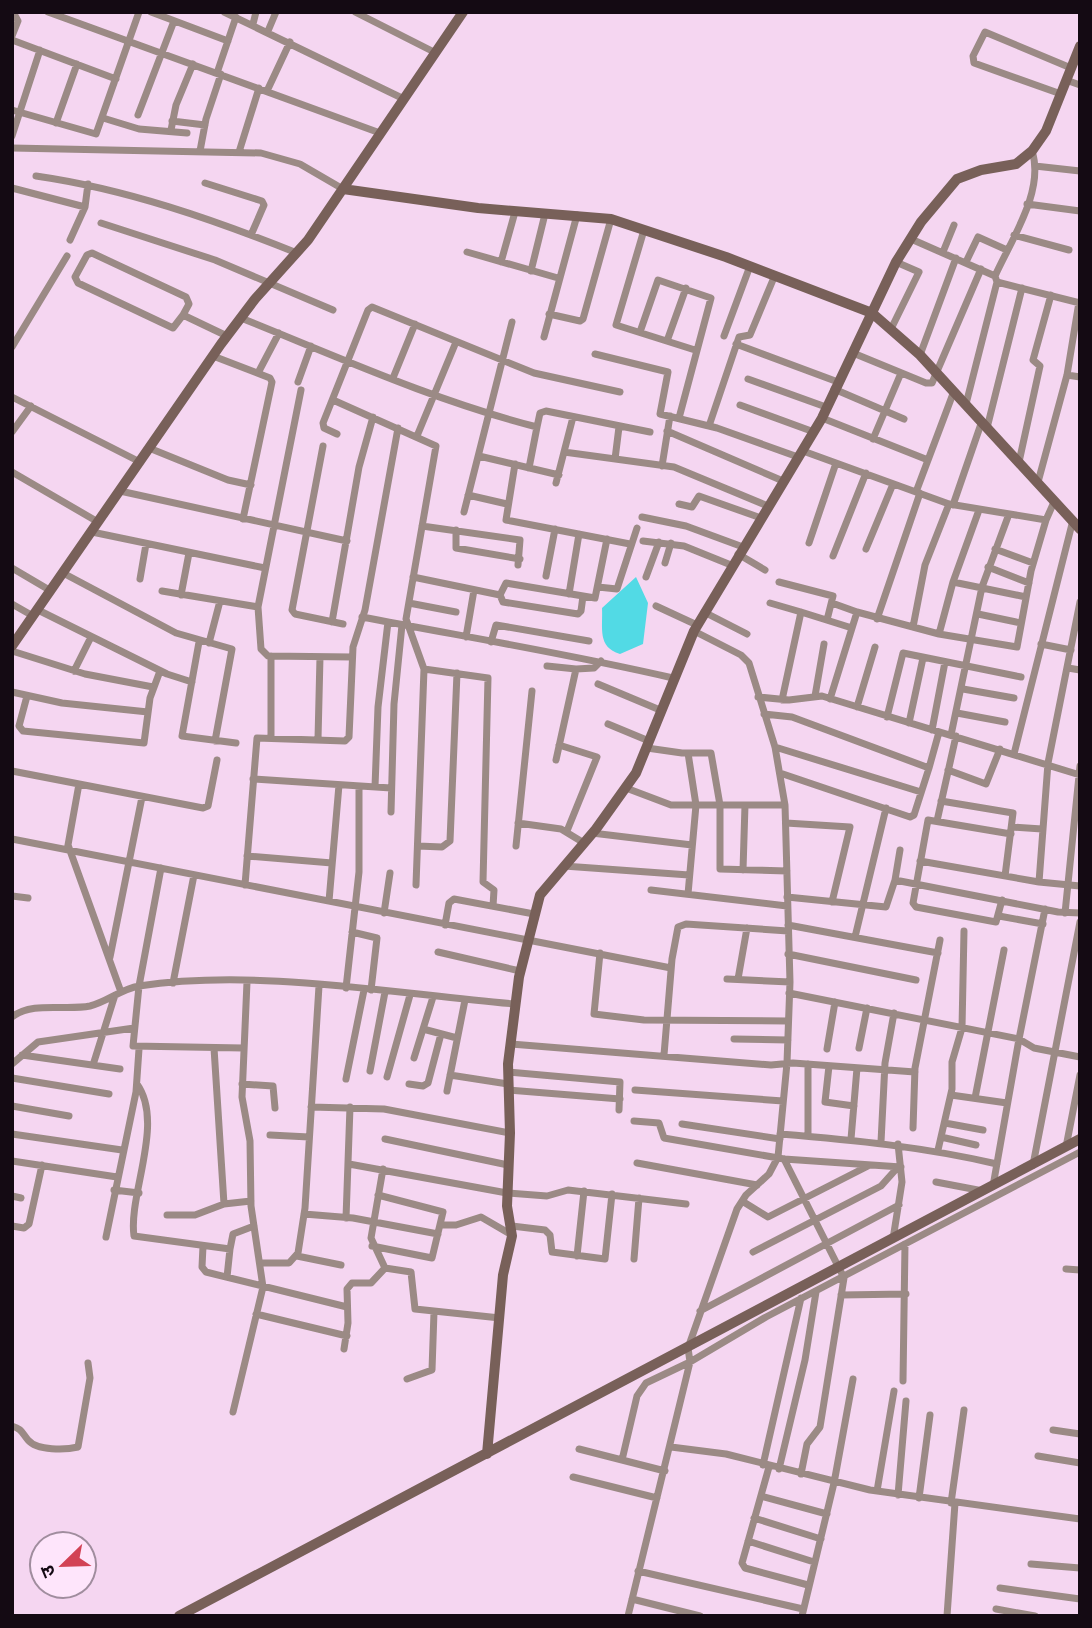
<svg xmlns="http://www.w3.org/2000/svg" width="1092" height="1628" viewBox="0 0 1092 1628" font-family="Overpass,'Noto Sans Devanagari',sans-serif">
	<style>
		.water { fill: #52dae5 }
		.lines { fill: none; stroke-linecap: round; stroke-linejoin: round }
		.street { stroke: #9b8a85; stroke-width: 7 }
		.secondary { stroke: #786059; stroke-width: 10 }
	</style>
	<rect width="100%" height="100%" fill="#f5d6f1"/>
	<path class="water" d="M636,577l12,26 -5,41 -23,10c-23,-7 -17,-26 -18,-46z"/>
	<g class="lines">
		<path class="street" d="M48,12l332,121
			M151,12l77,29
			M224,12l180,87
			M355,12l81,41
			M253,24l3,-12
			M268,31l8,-19
			M12,36l6,-15 -5,-9
			M12,40l104,39
			M217,73l19,-56
			M1066,80l14,5
			M267,91l23,-49
			M1061,94l-87,-31 -1,-7 12,-24 86,36
			M12,110l84,24 43,-122
			M138,115l36,-94
			M103,118l36,11 48,4
			M172,121l33,4
			M56,123l21,-59
			M171,130l5,-25 17,-41
			M12,136l28,-86
			M12,148l249,5 39,11 43,25
			M200,151l6,-32 15,-45
			M239,152l20,-64
			M1035,166l45,5
			M36,176c90,13 176,43 261,77
			M205,183l57,18 2,4 -13,30
			M12,188l73,19
			M1027,204l53,7
			M101,223l114,37 118,50
			M644,230l-28,95 79,25
			M1014,235l55,15
			M911,239l84,37 2,6 83,21
			M70,240l15,-33 3,-23
			M467,252l91,26
			M943,252l11,-27
			M501,262l14,-50
			M966,262l12,-25 29,13
			M531,271l14,-57
			M995,276c16,-36 50,-85 37,-125
			M549,314l31,7 3,-2 28,-100
			M183,315l-10,13 -95,-45 -3,-6 12,-22 5,-2 94,44 3,7 -6,11 44,21
			M241,318c97,39 194,83 296,109l3,-14 6,-2 104,21
			M891,329l28,-57 -23,-10
			M640,332l18,-52 53,18 -32,120
			M724,336l26,-70
			M544,337l33,-122
			M667,341l19,-53
			M736,344l102,38
			M12,347l55,-91
			M853,353l73,30h6l49,-114
			M595,354l73,18 -8,42 57,14 81,29
			M920,355l36,-97
			M213,356l57,22 2,4 -29,137
			M258,373l21,-40
			M1067,375l13,2
			M393,378l22,-54
			M748,379l78,28
			M298,382l13,-36
			M834,389l70,30
			M301,390l-43,217 3,42 7,7 84,1
			M12,397l128,65
			M333,400l103,46 -30,173 18,50 -8,216
			M966,404l31,-122
			M740,405l74,27
			M822,418l106,42
			M709,426l30,-89 11,-2 25,-60
			M987,428l35,-140
			M667,431l116,50
			M12,432l19,-26
			M337,434l-13,-6 -1,-5 45,-113 4,-3 162,66 86,19
			M417,436l39,-94
			M873,439l28,-66
			M323,446l-31,164 3,4 48,10
			M149,448l79,32 23,5
			M803,451l146,53 97,16 8,-18
			M564,452l110,15 94,39
			M479,456l80,19
			M615,459l4,-32
			M1019,462l21,-96 -7,-6 18,-65
			M515,464l-9,56 124,24
			M662,466l8,-50
			M529,468l8,-41
			M12,472l86,50
			M1038,482l29,-107 12,-73
			M556,483l17,-66
			M120,491l227,50
			M916,492l38,-101
			M468,495l39,9
			M679,504l13,3 7,-11 62,22
			M953,505l29,-84
			M464,512l48,-190
			M642,517l44,9 57,21
			M422,526l98,14 -2,25
			M456,530v18l64,11
			M92,532l173,36
			M643,541l41,5 47,19
			M809,543l27,-80
			M866,549l27,-65
			M995,549l38,14
			M738,554l27,16
			M833,556l33,-83
			M665,563l6,-20
			M988,567l41,16
			M12,568l39,23
			M63,573l113,60 56,16 -17,92
			M546,576l9,-47
			M413,577l87,18 6,-12 89,15 12,-59
			M646,577l13,-35
			M140,579l6,-35
			M779,582l54,14 -6,24
			M953,582l73,15
			M598,587l19,2 20,-61
			M162,591l96,16
			M569,594l10,-60
			M181,595l8,-42
			M500,595l3,7 75,12 3,-3 2,-15
			M409,603l47,9
			M770,603l31,9
			M832,603l25,9
			M12,604l21,12
			M656,606l41,19
			M38,610l129,64 25,8
			M704,612l43,22
			M978,614l43,9
			M362,617c104,20 208,37 311,61
			M877,619l43,-126
			M332,622l27,-155 14,-50
			M913,627l12,-62 24,-61
			M939,634l14,-52 26,-72
			M466,637l8,-47
			M199,642l-17,94 54,7
			M491,642l5,-17 93,16
			M209,643l11,-42
			M1041,644l30,6
			M12,651l73,23 68,13
			M547,666l29,3
			M1068,668l12,2
			M424,669l64,9 -5,204 11,8 -1,16
			M74,671l17,-34
			M598,684l62,26
			M963,689l51,9
			M12,692l50,11 86,9
			M27,696l-8,30 4,5 121,12 6,-45 10,-27
			M815,696l9,-52
			M758,697l31,3 33,-4 258,79
			M830,699l27,-87 82,22 78,13 14,-76 15,-51
			M782,700l19,-88 51,16
			M857,707l18,-60
			M957,713l48,9
			M764,714l28,3 137,51 10,-36
			M887,717l16,-64 118,24
			M909,723l14,-65
			M608,724l41,17
			M932,730l13,-68
			M951,735l31,-148 27,-73
			M271,737v-81
			M318,739l2,-82
			M559,745l38,12 -30,74
			M775,747l146,45
			M647,748l35,5h29l9,52v64l67,2
			M1014,754l59,-234
			M556,760l20,-91 18,-1 7,-7
			M948,770l38,14 14,-35
			M12,771l191,37 5,-2 9,-46
			M780,773l130,44 4,-2 15,-47
			M253,779l138,9
			M79,784l-11,61 53,147
			M375,787l3,-80 10,-85
			M626,788l45,17h114
			M941,801l72,12 -8,63
			M391,812l3,-108 8,-79
			M937,821l19,-85
			M518,823l43,6 23,14
			M786,823l64,4 -18,75
			M1012,827l30,2
			M592,833l100,12
			M12,839l659,129
			M418,846l24,1 8,-6 7,-168
			M516,846l16,-155
			M247,856l85,7
			M920,861l119,21 41,4
			M564,866l125,9
			M161,868l-22,118 -6,60 110,2
			M743,870l2,-65
			M895,880l5,-30
			M1039,882l9,-119 32,-161
			M245,885l12,-147 88,3 4,-4 4,-90 12,-37 33,-182
			M651,890l136,16
			M688,894l8,-89 -8,-52
			M12,896l16,2
			M787,897l99,10 9,-27 163,32 22,1
			M1002,900l-6,22 -80,-15 -3,-4 15,-83 83,14
			M329,901l10,-116
			M384,913l6,-40
			M1065,913l15,-147
			M999,916l44,8
			M445,925l4,-22 5,-4 80,15
			M788,925l150,28
			M352,932l25,6 -6,52
			M855,937l31,-129
			M438,952l82,19
			M600,953l-6,61 50,6 144,1
			M788,954l128,26
			M110,957l32,-160
			M727,979l63,3
			M738,979l9,-51
			M173,983l21,-108
			M346,988l13,-116v-86
			M789,993l230,46 26,-130
			M12,1017c21,-16 53,-6 78,-11 17,-4 31,-17 49,-20 118,-18 257,8 376,18
			M423,1029l34,9
			M734,1039l54,1
			M511,1044l260,21 22,-2 122,9
			M214,1048l10,156
			M859,1048l8,-40
			M827,1049l8,-47
			M22,1055l98,14
			M664,1055l8,-96 6,-32 8,-3 102,7
			M414,1058l19,-61
			M12,1064l26,-22 96,-14
			M93,1065l22,-70
			M829,1066l-4,36 29,4
			M370,1071l15,-79
			M508,1072l112,10 -1,28
			M450,1075l58,9
			M387,1077l23,-82
			M12,1078l97,16
			M346,1079l18,-89
			M137,1084c28,39 -9,111 -3,152l96,13 3,-15 21,-8
			M242,1084l31,2 2,22
			M409,1084l14,2 5,-3 13,-49
			M508,1090l112,9
			M635,1090l148,11
			M447,1091l18,-91
			M951,1095l56,8
			M975,1098l29,-148
			M12,1106l57,10
			M311,1107l73,2 126,24
			M634,1121l25,2 5,15 120,21 117,8
			M945,1123l38,7
			M682,1124l98,15
			M913,1128l2,-60 25,-128
			M12,1134l110,16
			M780,1134c74,6 144,13 217,30
			M270,1135l39,2
			M808,1136v-72
			M941,1137l35,8
			M385,1139l123,26
			M851,1139l6,-71
			M881,1142l4,-79 9,-50
			M1066,1147l14,-72
			M938,1150l14,-61v-27l10,-34 2,-97
			M784,1159l60,119 -24,149 -13,17 -6,30
			M12,1161l105,16
			M637,1163l120,22
			M349,1164l158,29 40,3 21,-6 118,14
			M1033,1165l47,-243
			M383,1169l-12,69 14,30
			M936,1182l47,9
			M993,1186l26,-147 15,9 46,9
			M114,1190l25,3
			M12,1196l9,2
			M742,1201l26,16 100,-51
			M304,1214l49,4 85,16
			M167,1215h28l29,-11 27,-3
			M346,1218l4,-111
			M440,1225h16l25,-8 31,18
			M12,1226l12,2 5,-4 13,-59
			M512,1226l33,4 5,5 2,17 53,7 7,-65
			M106,1237l30,-145 3,-43
			M893,1239l9,-57 -4,-38
			M203,1246l-1,21 4,5 141,35
			M372,1246l60,12 11,-46 -65,-17
			M753,1252l128,-66 17,-19
			M297,1256l44,9
			M577,1256l7,-65
			M634,1259l5,-61
			M261,1263h28l9,-10 7,-45 14,-222
			M1066,1269l14,1
			M227,1277l3,-28
			M841,1295l65,-1
			M700,1311l199,-106
			M256,1314l91,22
			M344,1349l4,-26 -1,-34 5,-6h19l14,-15 26,4 4,37 85,9
			M407,1379l25,-9 2,-58
			M903,1381l2,-137
			M233,1412l30,-125 -12,-81 -1,-65 -8,-44 5,-115
			M12,1426c10,3 10,7 16,14 9,11 38,10 50,7l12,-69 -2,-15
			M1053,1430l27,4
			M671,1447l55,7 144,36 210,29
			M579,1449l86,22
			M1038,1456l42,7
			M622,1460l15,-64 9,-13 44,-21 76,-45 314,-165
			M763,1465l38,-167
			M769,1467l-27,96 3,5 63,17
			M779,1469l26,-109 11,-68
			M573,1477l84,21
			M877,1491l17,-100
			M898,1495l8,-94
			M761,1496l66,18
			M919,1498l11,-83
			M951,1503l13,-93
			M754,1518l67,21
			M748,1541l66,21
			M1031,1564l49,4
			M638,1571l165,38
			M1000,1588l80,11
			M632,1599l68,17
			M996,1609l39,7
			M628,1616l62,-254 -2,-14 49,-139 9,-14 23,-21 9,-17 9,-94 3,-81 -5,-177 -10,-58 -26,-84 -8,-8 -47,-24
			M802,1616l32,-133 19,-104
			M947,1616l8,-113"/>
		<path class="secondary" d="M343,189l135,19 133,11 115,38 146,56 48,42 160,174
			M12,646l209,-302 34,-45 53,-59 155,-228
			M487,1454l16,-179 9,-39 -5,-30 3,-73 -2,-69 11,-87 21,-82 56,-66 40,-56 58,-142 128,-213 74,-156 25,-40 36,-43 24,-9 35,-6 16,-13 14,-20 34,-85
			M179,1616l901,-477"/>
	</g>
	<rect width="1092" height="1628" fill="none" stroke="#140a13" stroke-width="28"/>
	<g transform="translate(63 1565) rotate(247)"><circle r="33" fill="#fee5fb" stroke="#a08d9e" stroke-width="2"/>
	<path d="M0-5L12 26L0 18L-12 26Z" fill="#d24255"/>
	<text y="-10" font-size="19" font-weight="bold" text-anchor="middle" fill="#140a13">उ</text>
	</g>
</svg>
